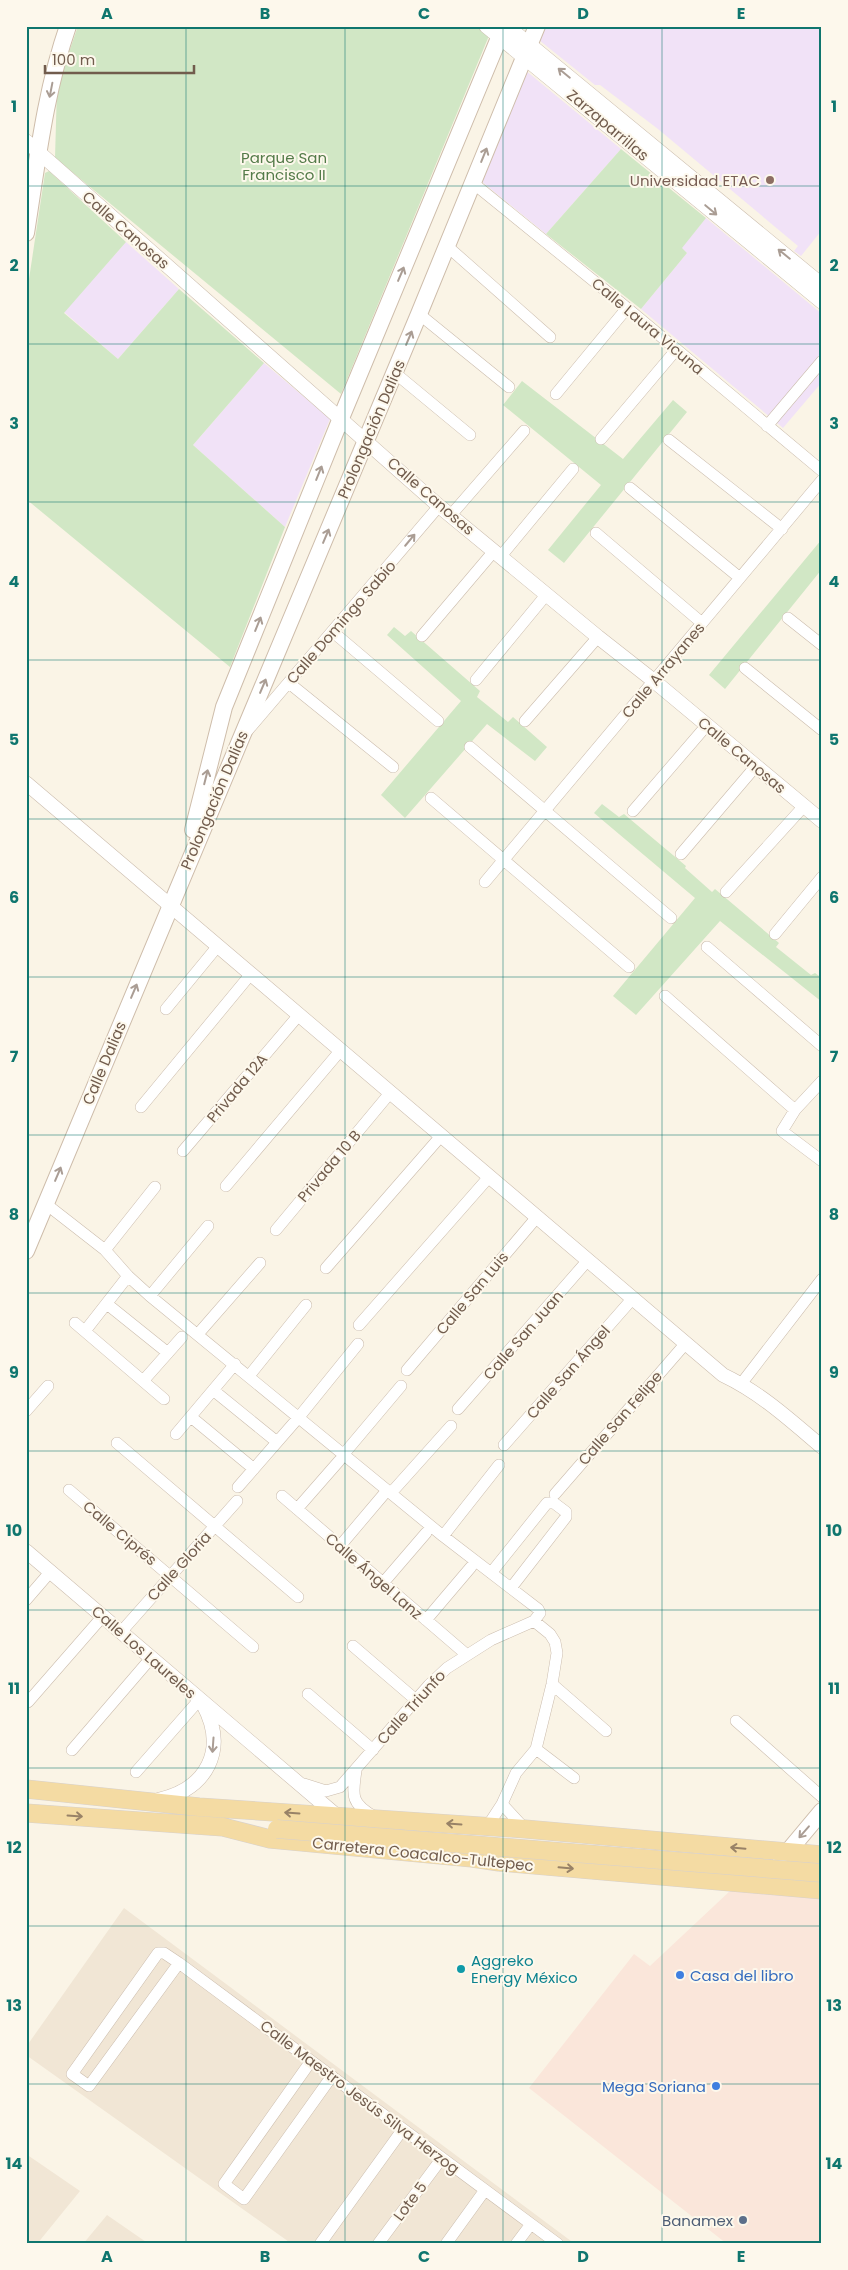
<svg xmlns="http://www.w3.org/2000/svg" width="848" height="2270" viewBox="0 0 848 2270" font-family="Poppins,sans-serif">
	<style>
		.residential { fill: #f1e6d5 }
		.commercial { fill: #fae6da }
		.education { fill: #f1e2f7 }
		.green { fill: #d1e7c5 }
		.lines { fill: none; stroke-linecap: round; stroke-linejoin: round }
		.minor-casing { stroke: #cbbcad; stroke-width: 12 }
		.tertiary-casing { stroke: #cbbcad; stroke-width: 15 }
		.secondary-casing { stroke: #cebdab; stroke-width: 18 }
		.primary-casing { stroke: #d7d1cd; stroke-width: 19 }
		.minor { stroke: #fff; stroke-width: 11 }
		.tertiary { stroke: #fff; stroke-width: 14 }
		.secondary { stroke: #fff; stroke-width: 16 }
		.primary { stroke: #f4dba3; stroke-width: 18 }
		.primary-bridge-casing { stroke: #d7d1cd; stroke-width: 19; stroke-linecap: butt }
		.primary-bridge { stroke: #f4dba3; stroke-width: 18 }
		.oneway { stroke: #aa9d94 }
		.oneway2 { stroke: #988267 }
		.grid { fill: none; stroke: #0f766e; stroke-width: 1; stroke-opacity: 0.55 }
		.education-dot { fill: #8d6e63; stroke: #fdf8ec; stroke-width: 2 }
		.culture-dot { fill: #0f9aa8; stroke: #fdf8ec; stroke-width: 2 }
		.shop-dot { fill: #3f7fe0; stroke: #fdf8ec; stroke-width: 2 }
		.service-dot { fill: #5c6f8a; stroke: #fdf8ec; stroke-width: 2 }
		.labels { text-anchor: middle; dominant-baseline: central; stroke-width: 4; stroke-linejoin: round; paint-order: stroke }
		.street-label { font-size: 15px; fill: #715c4d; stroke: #fdf8ec }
		.park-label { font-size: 15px; fill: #547b49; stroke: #fdf8ec }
		.education-label { font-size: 15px; fill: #785e54; stroke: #fdf8ec; text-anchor: end }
		.culture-label { font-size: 15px; fill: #0d838f; stroke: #fdf8ec; text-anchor: start }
		.shop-label { font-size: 15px; fill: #366cbe; stroke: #fdf8ec; text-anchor: start }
		.service-label { font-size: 15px; fill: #4e5e75; stroke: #fdf8ec; text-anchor: end }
		.neatline { fill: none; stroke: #0f766e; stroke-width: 2 }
		.grid-label { font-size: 16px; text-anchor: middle; font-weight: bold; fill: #0f766e }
	</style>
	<rect width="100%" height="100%" fill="#faf4e6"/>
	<path class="residential" d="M124,1908l451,336h-283l-266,-189v-8z
		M26,2154l54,37 -43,53h-11z
		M107,2215l42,29h-66z"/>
	<path class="commercial" d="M731,1890l91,4v350h-95l-198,-156 105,-134 16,12z"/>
	<path class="education" d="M545,26h277v204l-21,26 -7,-5 4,-5 -140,-117 -58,-44h-5l-56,-45z
		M525,70l96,79 -75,85 -65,-53z
		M706,218l116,96v68l-39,46 -142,-119 46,-56 -6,-5z
		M126,242l53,47 -61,70 -54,-47z
		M264,363l66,56 -45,108 -92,-82z"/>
	<path class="green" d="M78,26h415l-152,368 -286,-236 2,-71z
		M621,149l85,69 -24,30 5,5 -46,56 -95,-75z
		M49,171l77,71 -62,71 54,46 61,-70 85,74 -71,82 92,82 -55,140 -204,-168v-200l19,-126z
		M522,381l101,78 50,-59 14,12 -123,151 -16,-13 53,-65 -98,-80z
		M822,539v30l-97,120 -16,-14z
		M394,627l11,9 6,-5 69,60 -3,6 31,25 5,-5 34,30 -12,14 -48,-37 -82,94 -24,-23 80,-94 -74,-66z
		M602,804l17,13 5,-3 62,52 -1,2 27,24 3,-3 64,54 -3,4 35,28 4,-2 7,5v24l-102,-81 -84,94 -23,-19 82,-98 -101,-85z"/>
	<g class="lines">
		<g class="minor-casing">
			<path id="minor" d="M473,183l154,125 195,163
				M447,246l103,91
				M419,314l90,73
				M395,373l75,62
				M556,394l71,-86
				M767,426l55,-65
				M601,439l75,-89
				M669,440l113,89
				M630,488l110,90
				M451,515l73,-84
				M596,533l106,90
				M501,556l72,-87
				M788,618l34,27
				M333,632l105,89
				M422,636l72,-85
				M745,668l77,62
				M476,680l70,-85
				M289,683l104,84
				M525,721l73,-84
				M248,730l191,-224
				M470,747l201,171
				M431,798l198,169
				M633,811l74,-86
				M681,854l75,-88
				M485,882l337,-402
				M726,892l78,-86
				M775,934l47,-57
				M707,947l115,99
				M665,996l130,114
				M166,1009l51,-62
				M822,1081l-27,29 -13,21 40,30
				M141,1107l109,-132
				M183,1151l115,-135
				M226,1186l114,-135
				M46,1204l59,46 23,26 22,20 293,240 95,73 2,4 -6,8
				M276,1230l114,-137
				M105,1250l50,-63
				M326,1268l115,-132
				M150,1296l58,-70
				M107,1304l61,49
				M75,1323l89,76
				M359,1325l130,-148
				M85,1331l43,-55
				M198,1334l62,-71
				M407,1370l130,-153
				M249,1376l57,-71
				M143,1381l39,-44
				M741,1384l81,-105
				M213,1390l64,52
				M458,1409l130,-149
				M26,1411l22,-25
				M191,1417l63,52
				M176,1434l59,-70
				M117,1443l181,154
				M504,1445l129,-147
				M343,1455l58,-69
				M238,1487l61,-70 59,-73
				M69,1490l184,157
				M391,1493l60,-67
				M555,1494l131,-151
				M282,1496l185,159
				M297,1509l42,-48
				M443,1536l56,-71
				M340,1546l44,-52
				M491,1573l56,-70h7l12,9v5l-55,71
				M383,1583l43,-50
				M26,1600l25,-29
				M426,1620l45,-53
				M121,1632l116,-131
				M353,1646l63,54
				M552,1684l54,47
				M308,1694l65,56
				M28,1702l75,-86
				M736,1721l86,76
				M536,1749l38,29
				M72,1750l79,-92
				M356,1771c-4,25 -5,33 19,46
				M136,1772l64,-73
				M304,1784l22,7 14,-4 89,-102 18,-17 44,-28 43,-19
				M502,1804l23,25
				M487,1827l15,-23 14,-31 20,-24 16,-65 5,-31 -2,-11 -5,-8 -16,-13
				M179,1963l-90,123 -17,-12 86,-121h6l15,10 379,281
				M311,2061l-87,123 20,15 88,-123
				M320,2244l83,-115
				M378,2244l64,-86
				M446,2244l39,-54
				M516,2244l15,-20"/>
		</g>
		<g class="tertiary-casing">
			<path id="tertiary" d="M486,26l336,276
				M507,26l315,259
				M26,141l413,365 159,131 56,44 168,140
				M26,783l697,592c38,18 67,45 99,72
				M26,1551l311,265
				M158,1800c49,-11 70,-50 45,-96"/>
		</g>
		<g class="secondary-casing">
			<path id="secondary" d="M26,233c11,-69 19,-141 42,-207
				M193,830l31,-123 117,-289 163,-392
				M26,1251l393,-937 118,-288
				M781,1860l41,-49"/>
		</g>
		<g class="primary-casing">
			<path id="primary" d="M26,1789l173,18 326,22 297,26
				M26,1813l197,14 47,12 202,19 27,4 323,28"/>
		</g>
		<use href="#minor" class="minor"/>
		<use href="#tertiary" class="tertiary"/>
		<use href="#secondary" class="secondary"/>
		<use href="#primary" class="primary"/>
		<g class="primary-bridge-casing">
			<path id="primary-bridge" d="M277,1829l545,44"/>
		</g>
		<use href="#primary-bridge" class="primary-bridge"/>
	</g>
	<defs><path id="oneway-shaft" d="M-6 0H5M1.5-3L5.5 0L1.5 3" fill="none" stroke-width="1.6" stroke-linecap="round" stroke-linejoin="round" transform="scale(1.25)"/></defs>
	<g class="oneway">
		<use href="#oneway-shaft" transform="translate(564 73) rotate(-141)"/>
		<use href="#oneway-shaft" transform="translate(51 90) rotate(101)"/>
		<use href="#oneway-shaft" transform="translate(484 155) rotate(-68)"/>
		<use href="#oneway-shaft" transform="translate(711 210) rotate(40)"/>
		<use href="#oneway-shaft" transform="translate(784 254) rotate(-141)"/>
		<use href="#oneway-shaft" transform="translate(401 274) rotate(-67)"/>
		<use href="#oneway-shaft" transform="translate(409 338) rotate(-67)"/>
		<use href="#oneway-shaft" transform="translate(319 473) rotate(-68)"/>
		<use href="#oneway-shaft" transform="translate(326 536) rotate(-67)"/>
		<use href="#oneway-shaft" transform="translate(410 540) rotate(-50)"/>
		<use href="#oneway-shaft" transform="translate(258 624) rotate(-68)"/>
		<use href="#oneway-shaft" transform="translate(263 686) rotate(-67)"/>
		<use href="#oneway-shaft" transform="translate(206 777) rotate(-76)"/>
		<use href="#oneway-shaft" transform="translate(134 991) rotate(-67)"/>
		<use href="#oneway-shaft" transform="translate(58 1174) rotate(-67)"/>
		<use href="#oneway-shaft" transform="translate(213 1745) rotate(94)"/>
		<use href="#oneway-shaft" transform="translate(804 1832) rotate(131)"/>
	</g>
	<g class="oneway2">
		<use href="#oneway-shaft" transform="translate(292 1813) rotate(-176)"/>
		<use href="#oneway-shaft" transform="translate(75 1816) rotate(4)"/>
		<use href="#oneway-shaft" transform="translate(454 1824) rotate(-176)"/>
		<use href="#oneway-shaft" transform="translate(738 1848) rotate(-175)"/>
		<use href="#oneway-shaft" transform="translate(566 1868) rotate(5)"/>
	</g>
	<path class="grid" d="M186,26v2218M345,26v2218M503,26v2218M662,26v2218M26,186h796M26,344h796M26,502h796M26,660h796M26,819h796M26,977h796M26,1135h796M26,1293h796M26,1451h796M26,1610h796M26,1768h796M26,1926h796M26,2084h796"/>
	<circle class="education-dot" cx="770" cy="180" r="5"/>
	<circle class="culture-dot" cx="461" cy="1969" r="5"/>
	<g class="shop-dot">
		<circle cx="680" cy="1975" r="5"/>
		<circle cx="716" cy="2086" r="5"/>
	</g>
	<circle class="service-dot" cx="743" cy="2220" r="5"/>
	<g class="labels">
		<g class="street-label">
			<text transform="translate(608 125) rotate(40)">Zarzaparrillas</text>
			<text transform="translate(126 230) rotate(41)">Calle Canosas</text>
			<text transform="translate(648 326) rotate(40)">Calle Laura Vicuna</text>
			<text transform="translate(371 429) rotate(-67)">Prolongación Dalias</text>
			<text transform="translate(431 496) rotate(41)">Calle Canosas</text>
			<text transform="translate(341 622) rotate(-49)">Calle Domingo Sabio</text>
			<text transform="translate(663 670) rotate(-50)">Calle Arrayanes</text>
			<text transform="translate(742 755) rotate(40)">Calle Canosas</text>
			<text transform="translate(214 800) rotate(-67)">Prolongación Dalias</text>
			<text transform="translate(104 1063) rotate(-67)">Calle Dalias</text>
			<text transform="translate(237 1088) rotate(-50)">Privada 12A</text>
			<text transform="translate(329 1166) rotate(-50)">Privada 10 B</text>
			<text transform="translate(472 1293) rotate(-50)">Calle San Luis</text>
			<text transform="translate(523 1335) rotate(-49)">Calle San Juan</text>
			<text transform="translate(568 1372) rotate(-49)">Calle San Ángel</text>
			<text transform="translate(620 1418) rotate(-49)">Calle San Felipe</text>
			<text transform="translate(120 1533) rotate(40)">Calle Ciprés</text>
			<text transform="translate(179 1566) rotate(-48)">Calle Gloria</text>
			<text transform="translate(374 1576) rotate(41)">Calle Ángel Lanz</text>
			<text transform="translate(144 1652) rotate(41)">Calle Los Laureles</text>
			<text transform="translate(411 1707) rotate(-48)">Calle Triunfo</text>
			<text transform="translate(423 1854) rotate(6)">Carretera Coacalco-Tultepec</text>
			<text transform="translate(360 2097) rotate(37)">Calle Maestro Jesús Silva Herzog</text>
			<text transform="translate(410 2201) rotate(-53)">Lote 5</text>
		</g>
		<g class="park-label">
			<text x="284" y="157">Parque San<tspan x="284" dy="17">Francisco II</tspan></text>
		</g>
		<g class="education-label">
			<text x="760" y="180">Universidad ETAC</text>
		</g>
		<g class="culture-label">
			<text x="471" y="1960">Aggreko<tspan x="471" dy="17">Energy México</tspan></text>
		</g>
		<g class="shop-label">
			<text x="690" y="1975">Casa del libro</text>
			<text x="706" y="2086" text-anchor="end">Mega Soriana</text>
		</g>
		<g class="service-label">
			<text x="733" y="2220">Banamex</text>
		</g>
	</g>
	<rect width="848" height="2270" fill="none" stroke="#fdf8ec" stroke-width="55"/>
	<path d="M45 65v8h149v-8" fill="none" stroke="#715c4d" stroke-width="2.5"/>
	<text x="52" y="65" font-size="15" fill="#715c4d" stroke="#fdf8ec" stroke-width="4" paint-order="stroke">100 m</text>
	<rect x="28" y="28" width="792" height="2214" class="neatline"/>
	<g class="grid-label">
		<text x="107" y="19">A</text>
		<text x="265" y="19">B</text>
		<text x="424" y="19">C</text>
		<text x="583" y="19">D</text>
		<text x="741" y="19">E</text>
		<text x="14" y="112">1</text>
		<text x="834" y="112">1</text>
		<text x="14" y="271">2</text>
		<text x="834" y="271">2</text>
		<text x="14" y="429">3</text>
		<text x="834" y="429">3</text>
		<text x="14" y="587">4</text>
		<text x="834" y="587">4</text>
		<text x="14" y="745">5</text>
		<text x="834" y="745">5</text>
		<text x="14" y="903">6</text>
		<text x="834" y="903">6</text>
		<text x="14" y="1062">7</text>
		<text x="834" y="1062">7</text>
		<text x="14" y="1220">8</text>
		<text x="834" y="1220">8</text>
		<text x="14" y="1378">9</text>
		<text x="834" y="1378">9</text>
		<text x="14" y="1536">10</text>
		<text x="834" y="1536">10</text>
		<text x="14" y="1694">11</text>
		<text x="834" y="1694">11</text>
		<text x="14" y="1853">12</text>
		<text x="834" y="1853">12</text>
		<text x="14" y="2011">13</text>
		<text x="834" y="2011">13</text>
		<text x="14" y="2169">14</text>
		<text x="834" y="2169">14</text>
		<text x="107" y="2262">A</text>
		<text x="265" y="2262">B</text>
		<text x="424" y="2262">C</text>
		<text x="583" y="2262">D</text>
		<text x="741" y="2262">E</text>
	</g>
</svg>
